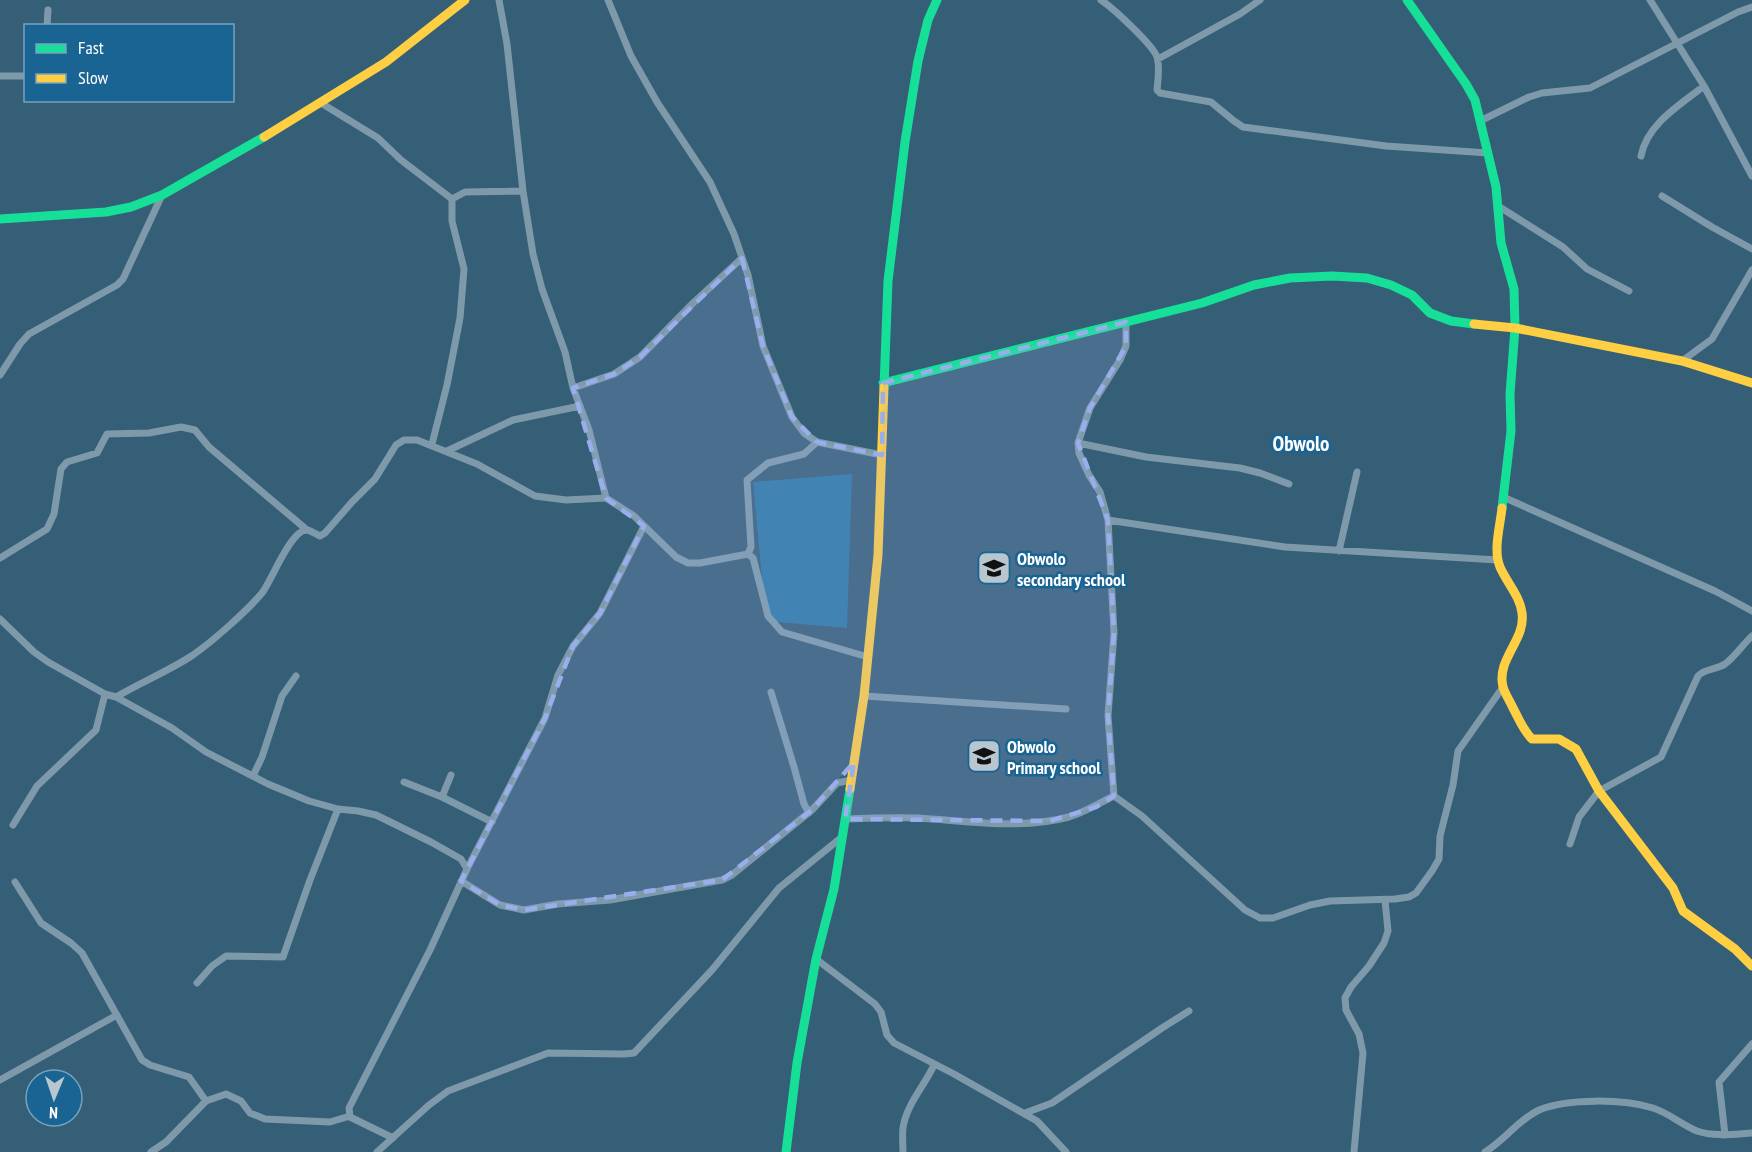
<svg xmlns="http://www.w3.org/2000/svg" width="1752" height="1152" viewBox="0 0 1752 1152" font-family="'PT Sans Narrow',sans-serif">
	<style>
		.green { fill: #2b7aa7 }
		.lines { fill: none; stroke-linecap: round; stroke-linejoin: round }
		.street { stroke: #7e9aaa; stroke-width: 7 }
		.fast { stroke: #16e098; stroke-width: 9 }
		.slow { stroke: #ffcf43; stroke-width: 9 }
		.marked { fill: #99afed; fill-opacity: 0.2; stroke: #99afed; stroke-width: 4.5; stroke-dasharray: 12 8; stroke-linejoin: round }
		.labels { text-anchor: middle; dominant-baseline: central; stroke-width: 5; stroke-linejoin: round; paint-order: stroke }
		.poi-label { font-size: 18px; font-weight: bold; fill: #fff; stroke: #196493; text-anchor: start }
		.quarter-label { font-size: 21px; font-weight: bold; fill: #fff; stroke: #196493 }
	</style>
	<rect width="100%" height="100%" fill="#355e77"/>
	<path class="green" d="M852,474l-5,154 -81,-7 -13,-139z"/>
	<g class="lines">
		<path class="street" d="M499,0l8,44 16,147 10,63 9,35 23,63 8,36 16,42 17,68
			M608,0l23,56 26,46 53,80 24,52 14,41 15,71 29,71 12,16 13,9 65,13
			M1101,0c12,8 52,45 56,57 3,10 1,23 0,33l3,3 51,9 23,19 9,6 143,19 102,7
			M1650,0l54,86 48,90
			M47,26l1,-16
			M1158,59l82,-45 20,-14
			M0,76h26
			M321,103l57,35 23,22 51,39v22l12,48 -4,49 -13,67 -15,59
			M1480,121l49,-24 13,-4 48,-5 148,-76 14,-5
			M1641,156c6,-32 39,-51 63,-70
			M1662,196l50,31 40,22
			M452,199l13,-7 58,-1
			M1498,206l65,41 24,22 42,22
			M1126,322v24l-6,14 -30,48 -12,35 1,10 10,22 11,17 8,28 6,113 -6,83 6,80 28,20 103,94 15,8h13l37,-13 20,-4 65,-2 14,-2 7,-4 16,-22 7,-12 1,-23 13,-51 5,-34 45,-64
			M1682,361l30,-22 40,-69
			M0,375l20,-31 9,-10 88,-49 6,-6 39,-84
			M573,388l41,-14 26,-17 53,-54 49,-45
			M1078,443l68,14 94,11 20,5 29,11
			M447,451l66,-31 67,-14
			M1503,497l212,94 37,20
			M1108,520l177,27 212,13
			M1339,551l18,-79
			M748,554l3,-7 -4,-67 21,-17 36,-9 13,-12
			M0,558l47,-29 7,-15 7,-45 6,-7 30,-9 10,-19 42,-1 32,-6 14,3 14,17 98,83
			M0,619l34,33 14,10 57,32 11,3 56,31 34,24 62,32 41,17 29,8 20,2 18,4 55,27 30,17 6,10
			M771,692l23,75 10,37 5,9
			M864,696l202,13
			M116,697c25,-15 53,-26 77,-42 20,-14 54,-44 69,-62 9,-11 29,-64 45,-63 4,1 9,4 13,6l5,-3 27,-31 23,-23 21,-34 8,-5h13l60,24 58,32 31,4 40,-2 28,18 42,41 12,6h12l48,-9 5,4 15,58 14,16 86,25
			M253,776l9,-19 20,-61 14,-20
			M404,782l38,15 50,25
			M442,797l9,-22
			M845,819c24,-1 49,-2 73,-1 50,3 102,12 151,-1 17,-5 30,-14 45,-21
			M13,825l24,-39 59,-56 9,-36
			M1570,844l9,-27 20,-26 62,-34 37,-81c7,-8 18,-6 27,-12 10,-7 18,-20 27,-28
			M461,881l39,24 24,5 34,-6 52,-4 112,-20 10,-5 80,-65 25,-27 14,-3
			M15,882l26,41 30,20 11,10 60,107 8,5 39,12 17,24
			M816,959l59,45 6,8 6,23 7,8 60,31 83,47 29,31
			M197,983l15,-17 14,-10 57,1 27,-77 28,-71
			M0,1080l117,-65
			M1025,1113l27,-10 110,-75 27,-17
			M1725,1135l-6,-53 33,-38
			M393,1138l-43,-21 -1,-9 81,-158 37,-81 78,-151 13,-43 15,-29 27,-33 44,-87
			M151,1152l15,-10 40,-41 20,-7 15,7 9,12 15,6 65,3 20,-6
			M377,1152l52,-47 19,-14 100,-38 76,1 10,-1 78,-83 67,-82 63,-51
			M903,1152c0,-8 -1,-16 0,-24 3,-23 22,-43 31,-63
			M1354,1152l9,-99 -4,-19 -13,-24 -1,-12 6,-11 18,-21 15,-23 4,-12 -3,-31
			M1485,1152c20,-12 33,-32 54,-42 28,-12 85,-11 114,-2 16,5 29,17 44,23 18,6 37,3 55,2"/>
		<path class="fast" d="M1407,0l59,84 9,16 21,87 5,56 13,46 1,39 -5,66 1,37 -9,77
			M0,219l106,-7 25,-5 31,-12 102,-58
			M883,383l319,-80 52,-18 36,-7 42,-2 35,2 24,7 21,10 18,18 21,8 23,3
			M884,387l4,-106 17,-139 13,-81 10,-41 9,-20
			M786,1152l11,-89 19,-104 18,-70 16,-100"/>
		<path class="slow" d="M264,137l122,-75 79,-62
			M1474,324l41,4 167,33 70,22
			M1502,508c-2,19 -9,42 -2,59 7,16 20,29 22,46 4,27 -26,46 -19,74 2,7 7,14 10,21 6,11 10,22 19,31h27l17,10 23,42 74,97 10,23 52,38 17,17
			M850,789l14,-93 14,-141 6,-168"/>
	</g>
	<path class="marked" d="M742,258l21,88 29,71 25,25 65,13 1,-72 243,-61v24l-36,62 -12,35 30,77 6,113 -6,83 6,80 -18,11 -46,14 -205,-2 9,-57 -42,48 -90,70 -198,30 -24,-5 -39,-24 84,-163 28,-72 27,-33 44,-87 -38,-28 -33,-110 41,-14 26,-17z"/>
	<defs>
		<g id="school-square" transform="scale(1.725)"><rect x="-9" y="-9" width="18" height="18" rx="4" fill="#b8c7cf" stroke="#196493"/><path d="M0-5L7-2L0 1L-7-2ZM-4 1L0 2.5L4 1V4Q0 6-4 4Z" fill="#111"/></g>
	</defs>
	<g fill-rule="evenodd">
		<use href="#school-square" x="994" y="568"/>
		<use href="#school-square" x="984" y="756"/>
	</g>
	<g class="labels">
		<g class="poi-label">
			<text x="1017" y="558">Obwolo<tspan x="1017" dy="21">secondary school</tspan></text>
			<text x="1007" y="746">Obwolo<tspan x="1007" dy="21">Primary school</tspan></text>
		</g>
		<g class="quarter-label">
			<text x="1301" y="443">Obwolo</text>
		</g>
	</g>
	<rect x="24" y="24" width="210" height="78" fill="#196493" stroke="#75a2be" stroke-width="1.5"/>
	<rect x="36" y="44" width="30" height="9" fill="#16e098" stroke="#75a2be" stroke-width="1.5"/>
	<text x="78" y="54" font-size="18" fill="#ffffff">Fast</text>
	<rect x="36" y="74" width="30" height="9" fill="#ffcf43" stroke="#75a2be" stroke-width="1.5"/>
	<text x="78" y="84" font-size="18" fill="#ffffff">Slow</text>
	<g transform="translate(54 1098) rotate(182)"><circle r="28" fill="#196493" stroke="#75a2be" stroke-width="1.5"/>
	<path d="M0-4.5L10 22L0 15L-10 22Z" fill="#b8c7cf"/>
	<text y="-9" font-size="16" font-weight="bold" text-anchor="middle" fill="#ffffff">N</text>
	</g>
</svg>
